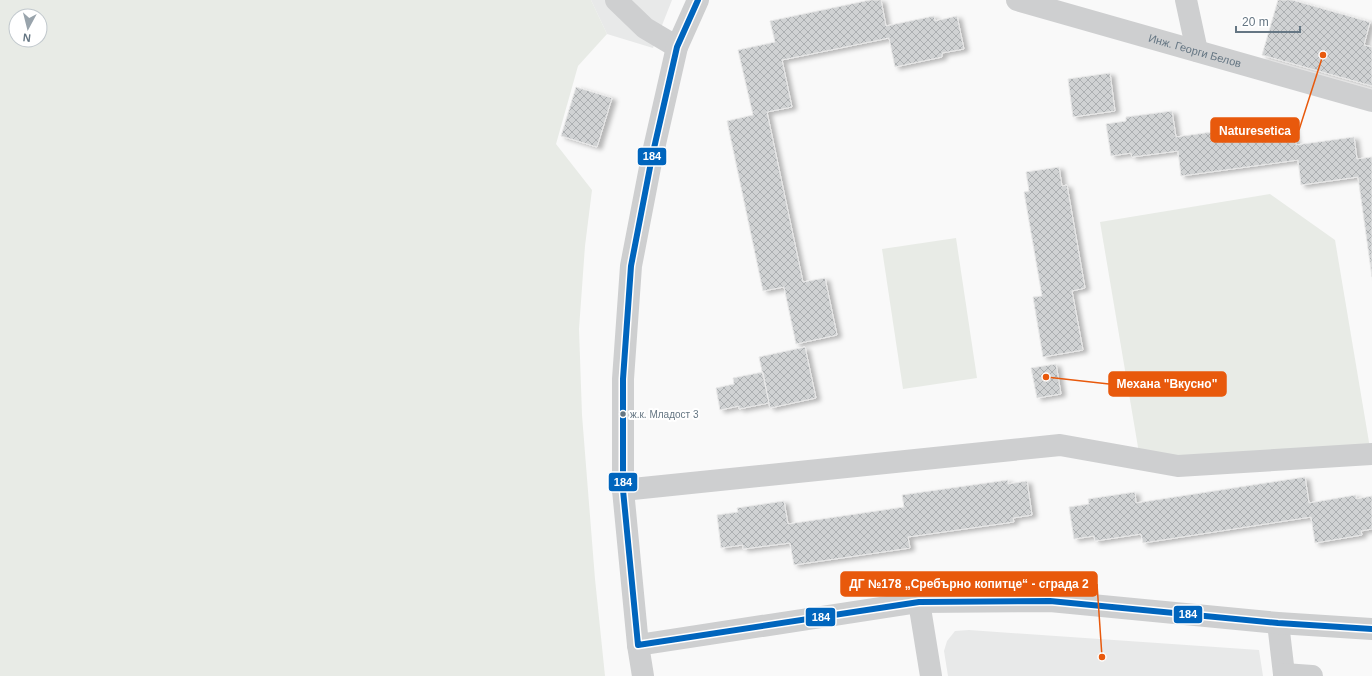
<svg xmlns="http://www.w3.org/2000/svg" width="1372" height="676" viewBox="0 0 1372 676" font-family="Arial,sans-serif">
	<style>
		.built { fill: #e8e9e9 }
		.green { fill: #e8ebe6; fill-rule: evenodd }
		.building { fill: url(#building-cross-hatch); stroke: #e8e8e8; filter: url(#shadow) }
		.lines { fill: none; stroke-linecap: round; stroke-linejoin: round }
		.minor { stroke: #cecfd0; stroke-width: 22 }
		.bus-1-casing { stroke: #fff; stroke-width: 9 }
		.bus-1 { stroke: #0065bd; stroke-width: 6 }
		.bus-dot { fill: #657683; stroke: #fff; stroke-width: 1.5 }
		.labels { text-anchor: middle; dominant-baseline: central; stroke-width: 4; stroke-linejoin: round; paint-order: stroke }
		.bus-label { font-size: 10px; fill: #657683; stroke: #fff; text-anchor: start }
		.street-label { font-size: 11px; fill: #657683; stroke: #fff }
		.leader { fill: none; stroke: #e8590c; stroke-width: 1.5 }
		.callout-dot { fill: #e8590c; stroke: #fff; stroke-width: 1.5 }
		.callout { fill: #e8590c; stroke: #e8590c; stroke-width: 1.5 }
		.callout-label { font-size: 12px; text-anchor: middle; font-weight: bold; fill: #fff }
		.line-badge { stroke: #fff; stroke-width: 1.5 }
		.badge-label { font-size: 11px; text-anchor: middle; font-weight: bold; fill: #fff }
	</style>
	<defs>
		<pattern id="building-cross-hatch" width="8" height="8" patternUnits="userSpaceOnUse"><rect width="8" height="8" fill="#d0d2d3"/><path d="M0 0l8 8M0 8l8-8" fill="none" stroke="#acafb1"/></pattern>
		<filter id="shadow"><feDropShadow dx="4.5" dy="2.5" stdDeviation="2" flood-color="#0004"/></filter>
	</defs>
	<rect width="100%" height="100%" fill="#f9f9f9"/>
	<path class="built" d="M591,0h81l-19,48 -46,-14z
		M969,630l290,20 4,26h-315l-4,-25 3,-10 8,-10z"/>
	<path class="green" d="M0,0h591l16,34 -29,32 -22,78 36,46 -7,56 -6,83 3,86 13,164 10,97h-605zM16,16h24v24h-24z
		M1270,194l65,46 36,214 -231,5 -40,-237z
		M956,238l21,140 -74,11 -21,-140z"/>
	<path class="building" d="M870,0h11l5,26 48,-10 1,5 22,-5 7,33 -22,4v4l-47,10 -6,-29 -107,22 10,47 -25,5 36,170 22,-4 12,57 -41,9 -12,-57 -21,4 -36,-170 26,-6 -15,-65 37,-8 -5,-21z
		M1278,0h14l78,22 -6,23 8,2v39l-110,-31z
		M1110,73l5,38 -42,6 -5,-38z
		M576,87l36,11 -15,49 -36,-11z
		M1172,111l4,26 116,-16 4,24 58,-8 3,22 15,-2v120l-14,-100 -57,8 -3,-25 -117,16 -3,-25 -46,6 -1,-4 -20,3 -5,-32 20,-3v-4z
		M1059,167l3,19 5,-1 18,103 -13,3 11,59 -40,7 -10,-60 9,-1 -18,-104 5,-1 -3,-19z
		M805,347l11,51 -46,10 -11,-51z
		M1056,364l5,30 -24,4 -6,-30z
		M763,372l6,31 -30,6v-3l-19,4 -4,-22 18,-4 -1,-6z
		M1305,477l4,26 47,-8v4l16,-3v33l-11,2 1,4 -47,8 -4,-26 -168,26 -2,-9 -46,7 -1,-5 -20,3 -5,-32 20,-3 -1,-5 47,-7 1,11z
		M1008,480v4l19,-3 5,34 -19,3 1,4 -106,15 2,11 -116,17 -4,-22 -47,6v-4l-22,3 -4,-33 21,-3 -1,-4 47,-7 4,23 116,-17 -2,-12z"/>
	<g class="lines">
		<g class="minor">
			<path d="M616,0l29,28 32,19"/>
			<path id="s1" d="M1017,0l355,101"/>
			<path d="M1186,0l11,51"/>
			<path d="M623,490l437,-45 118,21 194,-12"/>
			<path d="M919,602l12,74"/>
			<path d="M1278,623l6,51"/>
			<path d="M638,645l281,-43 131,-1 228,22 94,6"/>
			<path d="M643,676l-5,-31 -15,-155v-111l8,-113 21,-109 25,-110 21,-47"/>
			<path d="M1285,676l-1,-2 28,2"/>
		</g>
		<g class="bus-1-casing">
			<path id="bus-1" d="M638,645l281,-43 131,-1 228,22 94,6
				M638,645l-15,-155v-111l8,-113 21,-109 25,-110 21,-47"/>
		</g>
		<use href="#bus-1" class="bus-1"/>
	</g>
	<circle class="bus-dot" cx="623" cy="414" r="3.5"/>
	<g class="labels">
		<g class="bus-label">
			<text x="630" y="414">ж.к. Младост 3</text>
		</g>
		<g class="street-label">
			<text stroke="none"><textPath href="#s1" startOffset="185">Инж. Георги Белов</textPath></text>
		</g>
	</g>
	<path class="leader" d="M1323 55L1299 130M1046 377L1109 384M1102 657L1097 584"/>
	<g class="callout-dot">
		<circle cx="1323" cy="55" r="4"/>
		<circle cx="1046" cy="377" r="4"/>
		<circle cx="1102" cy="657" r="4"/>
	</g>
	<g class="callout">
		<rect x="1211" y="118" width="88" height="24" rx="4"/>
		<rect x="1109" y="372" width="117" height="24" rx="4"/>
		<rect x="841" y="572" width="256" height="24" rx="4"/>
	</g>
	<g class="callout-label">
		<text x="1255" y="135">Naturesetica</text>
		<text x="1167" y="388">Механа "Вкусно"</text>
		<text x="969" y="588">ДГ №178 „Сребърно копитце“ - сграда 2</text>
	</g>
	<g class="line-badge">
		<rect x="637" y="147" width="30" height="19" rx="4" fill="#0065bd"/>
		<rect x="608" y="472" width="30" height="20" rx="4" fill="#0065bd"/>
		<rect x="1173" y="605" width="30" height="19" rx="4" fill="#0065bd"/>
		<rect x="805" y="607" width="31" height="20" rx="4" fill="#0065bd"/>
	</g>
	<g class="badge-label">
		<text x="652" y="160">184</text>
		<text x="623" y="486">184</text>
		<text x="1188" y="618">184</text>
		<text x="821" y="621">184</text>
	</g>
	<g transform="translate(28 28) rotate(187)"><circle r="19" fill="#ffffff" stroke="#c1c8cd"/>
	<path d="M0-3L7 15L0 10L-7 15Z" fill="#99a4ac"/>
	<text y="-6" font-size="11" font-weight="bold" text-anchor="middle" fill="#657683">N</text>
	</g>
	<path d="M1236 26v6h64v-6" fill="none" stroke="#657683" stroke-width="2"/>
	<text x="1242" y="26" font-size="12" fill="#657683" stroke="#ffffff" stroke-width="3" paint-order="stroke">20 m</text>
</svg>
